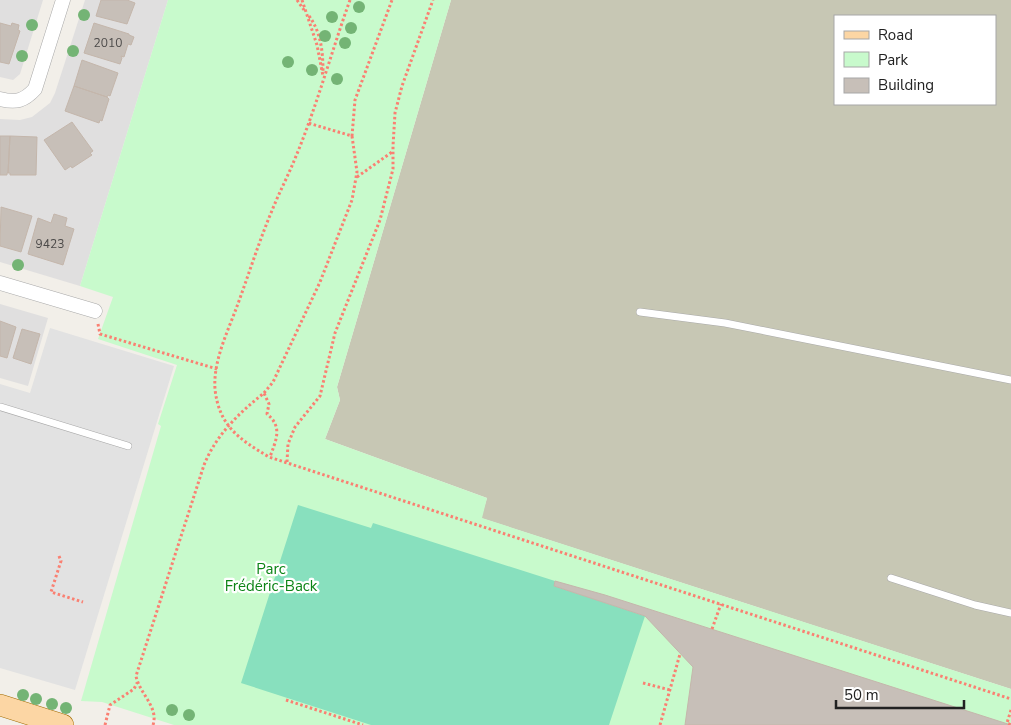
<svg xmlns="http://www.w3.org/2000/svg" width="1011" height="725" viewBox="0 0 1011 725" font-family="'Nunito Sans',sans-serif">
	<style>
		.residential { fill: #e0dfdf }
		.construction { fill: #c7c7b4; fill-rule: evenodd }
		.park { fill: #c8facc }
		.pitch { fill: #88e0be }
		.parking { fill: #e2e2e2 }
		.building { fill: #c7bfb8; stroke: #c4b6ab }
		.lines { fill: none; stroke-linecap: round; stroke-linejoin: round }
		.service-casing { stroke: #a9a9a9; stroke-width: 8 }
		.minor-casing { stroke: #a9a9a9; stroke-width: 15 }
		.primary-casing { stroke: #a06b00; stroke-width: 22 }
		.path { stroke: #fa8072; stroke-width: 3; stroke-dasharray: 2.5 2.5; stroke-linecap: butt }
		.service { stroke: #fff; stroke-width: 7 }
		.minor { stroke: #fff; stroke-width: 14 }
		.primary { stroke: #fcd6a4; stroke-width: 21 }
		.tree { fill: #74b475 }
		.labels { text-anchor: middle; dominant-baseline: central; stroke-width: 4.5; stroke-linejoin: round; paint-order: stroke }
		.number-label { font-size: 12px; fill: #4b4948 }
		.park-label { font-size: 15px; fill: #0c8416; stroke: #fff }
	</style>
	<rect width="100%" height="100%" fill="#f2efe9"/>
	<path class="residential" d="M0,0h43l-23,74 -7,6 -13,-3z
		M85,0h83l-88,286 -80,-24v-143l20,1 12,-3 18,-14 5,-10z
		M0,304l48,14 -20,68 -28,-8z"/>
	<path class="construction" d="M451,0h560v689l-530,-171 6,-20 -162,-59 15,-39 -3,-13zM835,16h160v88h-160z"/>
	<path class="park" d="M168,0h283l-114,387 3,13 -15,39 162,59 -5,20 529,171v36h-837l-72,-23 -21,-1 80,-275 -3,-2 19,-59 -79,-26 15,-42 -33,-11z"/>
	<path class="pitch" d="M298,505l73,23 2,-5 182,58 -1,5 91,30 -36,109h-238l-130,-42z"/>
	<path class="parking" d="M50,328l124,38 -99,324 -75,-22v-284l30,9z"/>
	<path class="building" d="M101,0h26l8,3 -8,21 -31,-8z
		M0,23l11,3 1,-3 7,2 -1,5 2,1 -11,33 -9,-2z
		M94,23l35,11v1l5,2 -3,8 -3,-1 -4,13 -3,-1 1,2 -2,6 -36,-11z
		M82,60l36,13 -8,23 -2,-1 -1,2 -33,-11z
		M74,86l33,11 2,2 -7,22 -2,-1 -1,3 -34,-12z
		M72,122l21,29 -3,2 2,2 -20,13 -1,-2 -6,4 -21,-30z
		M0,136h10l-2,37h-1v2h-7z
		M10,136l27,1 -1,38h-26v-2h-2z
		M1,207l31,9 -11,36 -21,-6z
		M54,214l13,4 -2,8 9,3 -11,36 -35,-11 10,-36 13,5z
		M0,321l16,6 -9,31 -7,-2z
		M22,329l18,5 -9,30 -18,-6z
		M555,581l50,14 406,130h-326l8,-58 -48,-51 -91,-30z"/>
	<g class="lines">
		<g class="service-casing">
			<path id="service" d="M640,312l85,11 286,57
				M1,407l127,39
				M891,578l84,27 36,8"/>
		</g>
		<g class="minor-casing">
			<path id="minor" d="M0,99c16,4 24,2 35,-10l28,-89
				M0,283l95,28"/>
		</g>
		<g class="primary-casing">
			<path id="primary" d="M0,705l63,20"/>
		</g>
		<path class="path" d="M297,0l7,10
			M302,0l15,45 6,31
			M350,0c-19,53 -34,109 -56,161 -7,17 -16,34 -23,52 -13,31 -23,64 -35,96 -9,24 -23,53 -21,80 4,37 24,50 54,68l742,242
			M309,16c12,16 14,36 14,56
			M352,136l3,-36 37,-100
			M357,177l35,-25
			M98,324l2,10 117,35
			M264,393l9,-11 47,-100 32,-82 5,-28 -5,-36 -44,-13
			M287,462l1,-18 7,-17 25,-31 15,-63 45,-113 13,-51v-23l2,-33 7,-27 31,-86
			M59,556l2,5 -10,31 32,10
			M712,629l9,-25
			M643,683l27,7
			M286,700l77,25
			M1011,710l-4,13 4,2
			M105,725l5,-20 24,-16 3,-6
			M153,725c6,-18 -14,-32 -17,-49l68,-211c12,-30 35,-52 60,-72l5,11 -2,10c16,13 9,26 3,43
			M660,725l20,-71"/>
		<use href="#service" class="service"/>
		<use href="#minor" class="minor"/>
		<use href="#primary" class="primary"/>
	</g>
	<g class="tree">
		<circle cx="359" cy="7" r="6"/>
		<circle cx="84" cy="15" r="6"/>
		<circle cx="332" cy="17" r="6"/>
		<circle cx="32" cy="25" r="6"/>
		<circle cx="351" cy="28" r="6"/>
		<circle cx="325" cy="36" r="6"/>
		<circle cx="345" cy="43" r="6"/>
		<circle cx="73" cy="51" r="6"/>
		<circle cx="22" cy="56" r="6"/>
		<circle cx="288" cy="62" r="6"/>
		<circle cx="312" cy="70" r="6"/>
		<circle cx="337" cy="79" r="6"/>
		<circle cx="18" cy="265" r="6"/>
		<circle cx="23" cy="695" r="6"/>
		<circle cx="36" cy="699" r="6"/>
		<circle cx="52" cy="704" r="6"/>
		<circle cx="66" cy="708" r="6"/>
		<circle cx="172" cy="710" r="6"/>
		<circle cx="189" cy="715" r="6"/>
	</g>
	<g class="labels">
		<g class="number-label">
			<text x="108" y="43">2010</text>
			<text x="50" y="244">9423</text>
		</g>
		<g class="park-label">
			<text x="271" y="569">Parc<tspan x="271" dy="17">Frédéric-Back</tspan></text>
		</g>
	</g>
	<rect x="834" y="15" width="162" height="90" fill="#ffffff" stroke="#a7a7a7"/>
	<rect x="844" y="31" width="25" height="8" fill="#fcd6a4" stroke="#a7a7a7"/>
	<text x="878" y="40" font-size="15" fill="#222222">Road</text>
	<rect x="844" y="52" width="25" height="15" fill="#c8facc" stroke="#a7a7a7"/>
	<text x="878" y="65" font-size="15" fill="#222222">Park</text>
	<rect x="844" y="78" width="25" height="15" fill="#c7bfb8" stroke="#a7a7a7"/>
	<text x="878" y="90" font-size="15" fill="#222222">Building</text>
	<path d="M836 700v8h128v-8" fill="none" stroke="#222222" stroke-width="2.5"/>
	<text x="844" y="700" font-size="15" fill="#222222" stroke="#ffffff" stroke-width="4" paint-order="stroke">50 m</text>
</svg>
